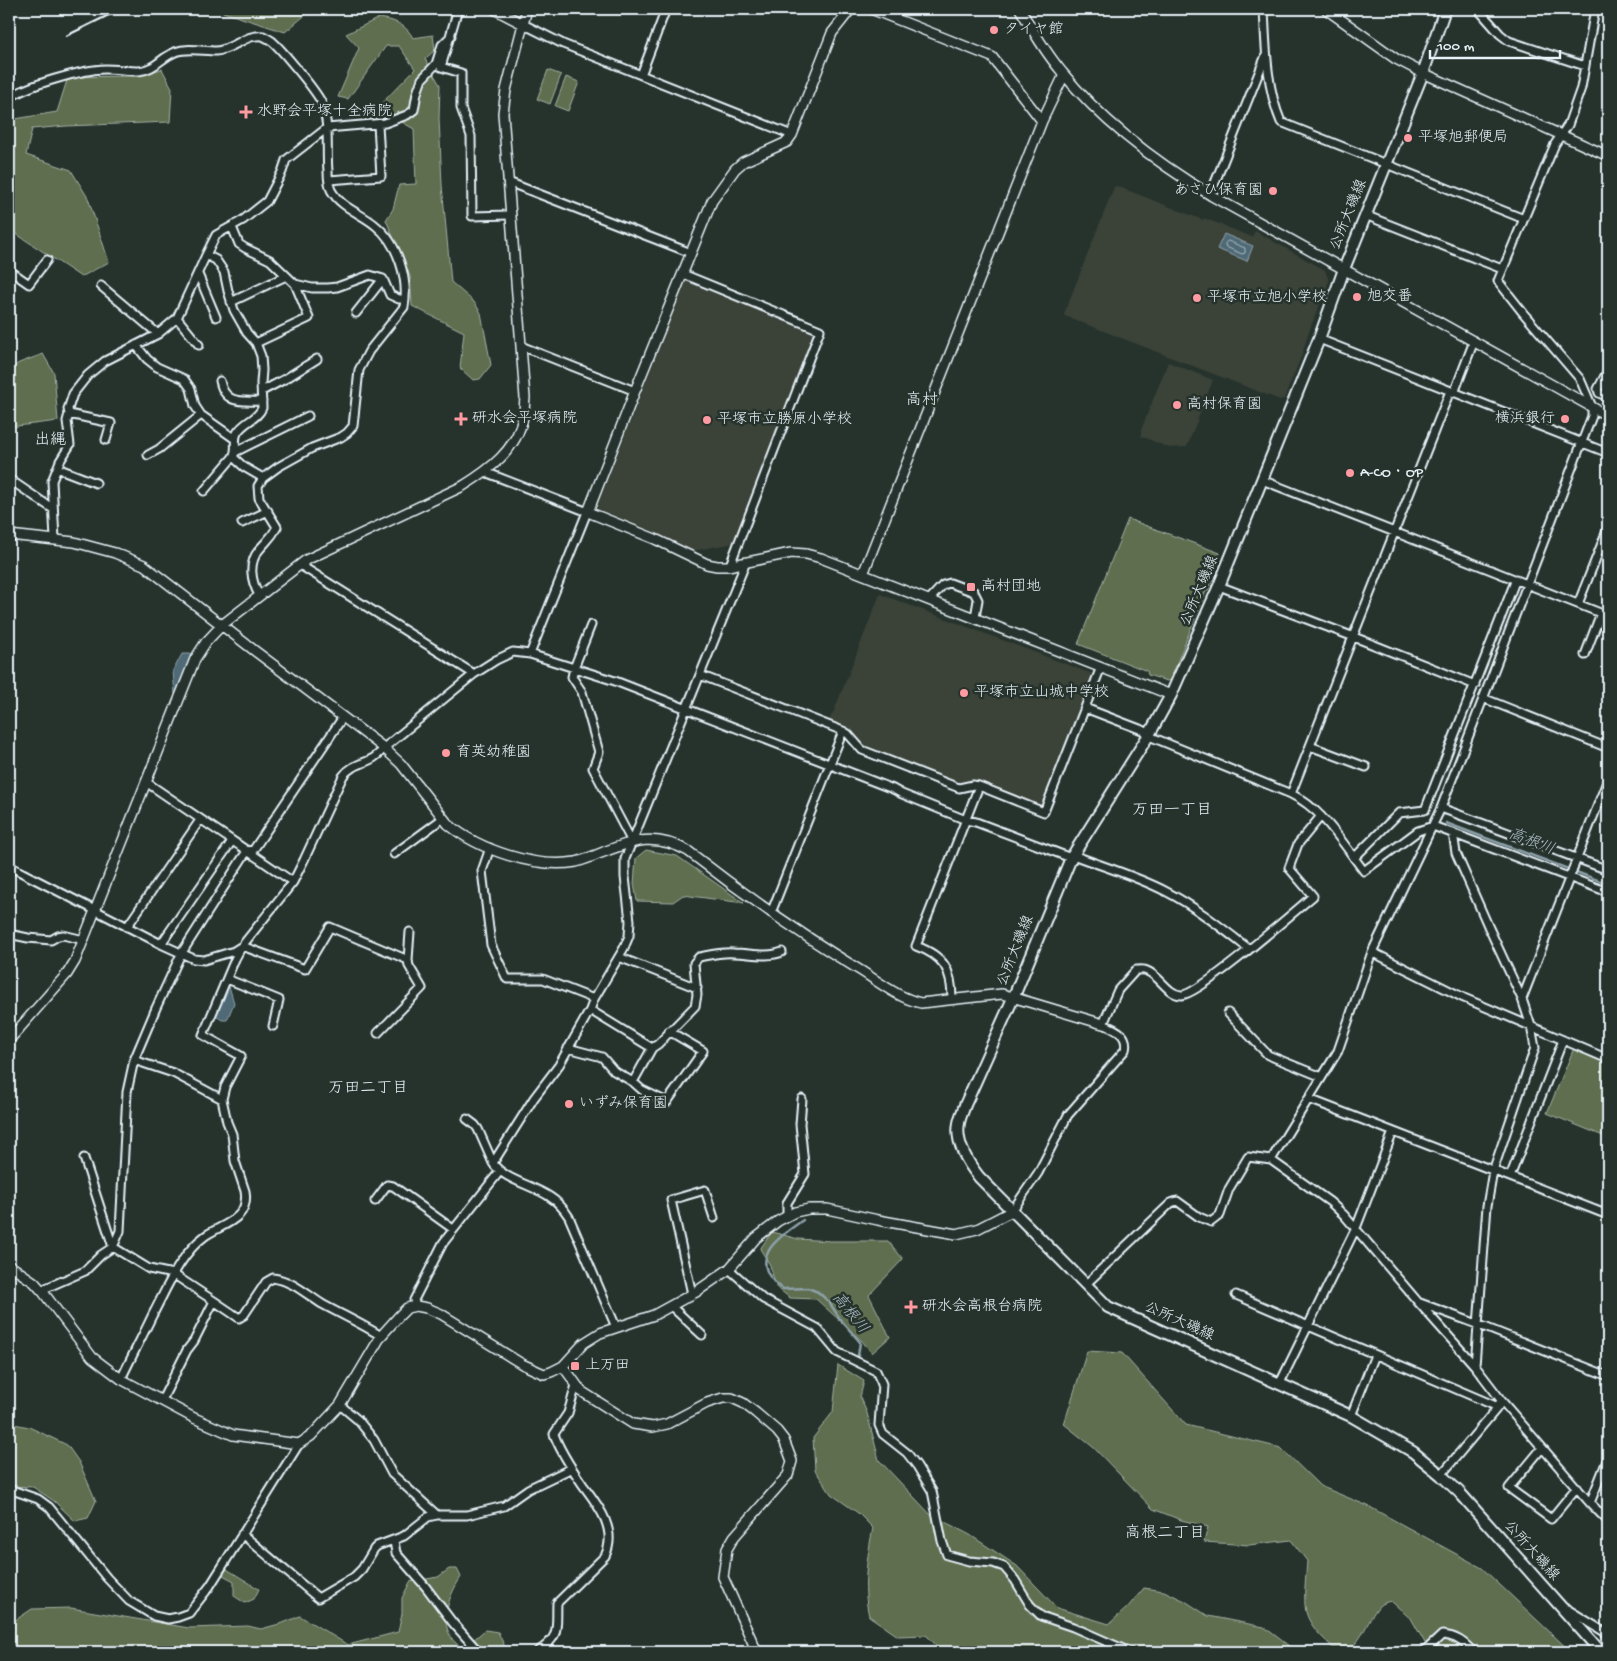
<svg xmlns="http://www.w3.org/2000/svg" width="1617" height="1661" viewBox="0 0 1617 1661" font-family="'Gochi Hand','Klee One',sans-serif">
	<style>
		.built { fill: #3a4238 }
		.green { fill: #5f6e4f; stroke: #a4b0a4 }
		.water { fill: #506b76; stroke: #8da1aa }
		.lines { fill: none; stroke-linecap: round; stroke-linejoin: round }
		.shore { stroke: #abbbc4; stroke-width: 1 }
		.stream { stroke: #8da1aa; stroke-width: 2.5 }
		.minor-casing { stroke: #e8f1f8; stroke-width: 11 }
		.tertiary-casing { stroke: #e8f1f8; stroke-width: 12 }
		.secondary-casing { stroke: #e8f1f8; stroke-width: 14 }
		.minor { stroke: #26332d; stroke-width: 7 }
		.tertiary { stroke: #26332d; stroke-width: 9 }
		.secondary { stroke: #26332d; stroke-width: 10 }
		.rail { stroke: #e8f1f8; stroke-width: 2.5 }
		.poi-dot { fill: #ff9aa2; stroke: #26332d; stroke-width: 2 }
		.labels { text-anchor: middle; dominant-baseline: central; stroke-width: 5; stroke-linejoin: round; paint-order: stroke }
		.poi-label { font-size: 15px; fill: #e8f1f8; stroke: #26332d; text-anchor: start }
		.street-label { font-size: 15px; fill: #e8f1f8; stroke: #26332d }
		.neighbourhood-label { font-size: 16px; fill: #e8f1f8; stroke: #26332d }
		.water-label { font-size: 16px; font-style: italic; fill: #abbbc4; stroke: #26332d }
	</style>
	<rect width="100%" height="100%" fill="#26332d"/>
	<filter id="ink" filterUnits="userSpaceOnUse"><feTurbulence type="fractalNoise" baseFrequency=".02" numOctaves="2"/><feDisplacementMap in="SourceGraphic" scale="10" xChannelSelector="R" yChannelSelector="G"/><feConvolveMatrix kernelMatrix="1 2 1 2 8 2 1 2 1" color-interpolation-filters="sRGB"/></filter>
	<g filter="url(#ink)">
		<path class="built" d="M1117,186l86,34 1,-2 48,19 3,-6 70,39 4,11 -21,53 -6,21 -18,44 -4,1 -215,-84 -1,-2 50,-127z
			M689,281l126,50 1,4 -81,208 -43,8 -42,-21 -51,-20 -2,-4 88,-224z
			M1168,362l45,18 -26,67 -18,1 -28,-12v-6z
			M880,594l215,81 -52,129 -5,2 -63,-24 -15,3 -95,-36 -15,-19 -22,-8 6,-11z"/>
		<path class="green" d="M219,9h-1h104l-13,3 -24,20 -62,-20z
			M379,18c14,2 27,6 34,20l20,-3 2,15 -10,9 15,26 -1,33 3,67 9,97 23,20 7,11 10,52 -11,14 -7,1 -13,-12 4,-36 -52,-26 -2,-30 -24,-56 7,-11 6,-24 17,-1 -2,-55 -21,-12 -13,-12 35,-36 -16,-23h-13l-38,53 -10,-2 21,-49 -13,-14z
			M162,69l10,19 -2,34 -104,4 -34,3 -6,26 45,15 17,28 21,64 -28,15 -72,-48v-109l48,-8 11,-35 67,-1z
			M548,70l13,5 -11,29 -13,-5z
			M566,77l13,5 -11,29 -13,-5z
			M43,354l11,19 4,48 -49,6v-57l10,-7z
			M1128,519l92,34 -10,23 3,2 -5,12 -2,1 -36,89 -3,1 -19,-6 -1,-4 -69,-27z
			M646,850l31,6 67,47 -61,-8 -10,7 -36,-1 -3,-17 2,-26z
			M1574,1048l34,14v76l-61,-25z
			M772,1232l26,7 32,2h58l15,18 -34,36 21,42 -18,16 -10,-12 -46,-42 -26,-1 -14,-11 -6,-22 -10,-16z
			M1087,1351l35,2 64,72 95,23 39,38 48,20 114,62 89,84h-133l-13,-9 -13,-23 -21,-19c-4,1 -9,2 -11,4 -14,14 -19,47 -42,47 -11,-10 -28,-24 -32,-40 -3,-13 0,-37 1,-51l-16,-21 -42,5 -45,-3 4,-15 -27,-7 -28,-11 -60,-62 -29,-23z
			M838,1365l26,16 -4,16 7,16 12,47 51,54 40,21 47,31 40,42 52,16 18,-16 17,-20 20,3 21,10 23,15 56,11 29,22 -1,3h-349l-17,-17 -28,1 -29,-20c-7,-29 -2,-59 4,-88l-15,-15 -27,-19 -16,-24 -2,-32 20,-26z
			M9,1423l20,4 38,18 12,17 17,39 -8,17 -13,3 -21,-20 -21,-14 -24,-1z
			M225,1568l34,21 -5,10 -9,4 -11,-7v-15l-13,-7z
			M449,1569h8l4,8c-14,21 -25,54 0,70l11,-6 13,-11 13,2 6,13 7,7h-502v-33l5,2 18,-12 39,-1 118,20 59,-2 13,3 22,-6 17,-7 48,29 50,-13 4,-18v-16l8,-16 28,-5z"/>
		<path class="water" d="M1224,234l29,12 -6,15 -30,-12z
			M182,654h10l-17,40 -2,-23z
			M229,986l5,17 -7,17h-5l-6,-4v-3l11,-26z"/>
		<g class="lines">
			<path class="shore" d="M1228,241l17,7v5l-3,1 -16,-7 -1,-3z"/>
			<path class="stream" d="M1446,823l162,61
				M803,1220c-18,13 -51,33 -32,58 3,4 8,8 12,11l25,-1 10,4 11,10 11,17 20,23 -2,14"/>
			<g class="minor-casing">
				<path id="minor" d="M458,9l-17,58 20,6v35l10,28 1,80 38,-1
					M1264,9c2,38 2,78 17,113l243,97
					M1478,9l22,25 9,7 76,25
					M523,24l40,20 229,91
					M641,75l25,-66
					M9,99c13,-13 77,-30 96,-30 12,0 23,2 34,2 15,-1 23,-14 36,-19 13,-5 28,-1 41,-1 16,-1 31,-18 47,-15 2,1 8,4 10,6 8,7 46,52 49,62 8,22 4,45 6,67 0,6 1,14 3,19 10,18 30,23 44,35 23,18 34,54 29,82l-35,44 -10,19 -6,56 -6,7 -6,4 -29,11 -34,19 -15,11 -5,8 1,12 18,29c-7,13 -10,13 -18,23 -11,13 -8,31 0,45
					M329,180l52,-4 -3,-52
					M508,182l183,71
					M1210,195l56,-140
					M1365,215l137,54
					M232,227l7,17 6,4 25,12 25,24 14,34 -53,25
					M206,255l10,5 8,12 4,19 6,19 13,23 9,10 5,13 1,14 -1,13 1,25c-5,12 -18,13 -25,25 -4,8 1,16 -4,24l11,10 19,11
					M9,270l20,14 18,-24
					M198,274l18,43
					M683,274l137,56 -90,235
					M295,284l17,4h16l9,-1 33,-12 13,4 7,16 9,4h6
					M101,286l57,48
					M231,302l55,-26
					M356,313l27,-34
					M177,318l22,27
					M1319,339l289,114
					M136,345l11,14 10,8 27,12 7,10 4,17 6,9 34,24
					M521,346l114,45
					M1608,370l-10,19 1,4 9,4
					M220,381c5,24 22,20 42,20
					M262,391l23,-12 32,-20
					M1454,393l20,-52
					M69,414l42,9 -5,17
					M237,451l71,-35
					M148,455l11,-6 42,-34
					M57,468l39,15
					M485,472l103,40
					M9,479l44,30
					M1262,480l346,136
					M204,491l29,-34
					M242,523l26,-12
					M55,539l-3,-58 8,-20 10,-16 -3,-24 2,-7 -1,-5 5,-15 15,-19 17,-14 53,-27 19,-16 29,-63 10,-20 27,-15 24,-19 15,-29 4,-12 41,-32 58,-5 22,-8 7,-5 3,-17 5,-14 14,-15 6,-19 9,-9
					M300,565l174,109
					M1219,586l135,51 121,48
					M929,600l14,-15 7,-2 24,9 4,8 -3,17
					M1578,604l30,-76
					M591,625l-17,43 -2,9 10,15 17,60 -6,16 39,74
					M530,654l57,-142
					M1585,655l16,-42
					M700,675l143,56 5,3 14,16 97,38 14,-3 6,1 65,26 57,-145
					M1483,698l125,50
					M1085,708l65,25
					M1149,736l142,58 159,-403
					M1310,746l56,21
					M146,782l147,100
					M1291,794c32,15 52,50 73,77l54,-40 15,-5 175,66
					M1441,808l167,62
					M1453,833l3,20 33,75 33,71 9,27 4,22 -42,123 -6,35 -12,160
					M490,848l-8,23 9,74 16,34h36l51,20
					M394,854l48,-35
					M1073,855c31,12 64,21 94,37 29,15 56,37 82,57
					M1354,858l45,-45 26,-3 91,-231
					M9,866l152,78 33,15 10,1 30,-9 8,-5 51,-64 11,-22 39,-84c12,-16 28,-10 41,-28l90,-74 22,-14 17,-8 17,2 85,27 278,108 9,5 64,26 10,2 95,36
					M771,913l72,-182
					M127,927l73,-107
					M9,934l19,4 23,2 7,-4 5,-1 21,5
					M161,944l71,-103
					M1372,952l92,46 144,61
					M619,957l78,31
					M408,960l2,-28
					M227,979l52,21 -6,26
					M952,999c0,-29 -8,-43 -36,-53l63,-160
					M1522,999l86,-220
					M590,1010l62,38
					M1228,1013l40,42 54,22
					M568,1048l34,9 12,14 19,11 19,-34 6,-4 37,-38 2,-11 -3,-32 5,-6c11,-2 23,-5 35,-4 15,0 34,5 48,-1
					M134,1060l39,13 49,26
					M633,1082l9,8 25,12 36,-51 -34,-20
					M1309,1099l299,116
					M467,1119l8,6 3,4 15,34
					M84,1158l29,89 36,22 24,5 41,27 -20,40 -7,9 -25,50
					M1271,1160l67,-109 34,-99 69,-144 151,-392v-9l-12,-28 -56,-65 -26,-33 57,-137 13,-19 13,-37 14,-79
					M1510,1177l53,-137
					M375,1201l12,-16 6,1 60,43
					M1012,1211l26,-38 30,-58 57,-65c4,-16 -10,-21 -22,-26l15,-34 18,-20c3,0 8,-1 11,1 13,5 20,23 34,24 17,1 113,-83 132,-99l-24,-28 9,-24 23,-28
					M787,1216v-13l18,-29 -5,-50 2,-25
					M729,1269l34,30 54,29 20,24 39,19 6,13 -3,41 4,9 24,19 10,13 15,25 10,50 5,14 22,6 24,2 11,4 11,13 15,25 11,11 32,11 57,25
					M1085,1285l86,-82 6,-2 22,16 12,5 9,-7 9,-26 19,-32 23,3 59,42 14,13 74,87 57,64 26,34 89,103 18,18
					M43,1292l3,-4 39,-17 16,-16 12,-8 7,-16 7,-139 7,-32 22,-52 25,-54 62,-97 4,-5 7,-3 89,-132
					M692,1294l-21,-94 34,-10 9,28
					M1236,1295l262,112 3,-7
					M214,1301l25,17 5,-3 22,-33 7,-4c20,3 33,16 49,26 20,11 40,20 59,32
					M1420,1303l57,21 131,52
					M416,1306l-2,-6 29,-57 57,-72
					M671,1306l31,29
					M616,1327l-47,-110c-5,-8 -11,-15 -19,-20 -15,-11 -48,-18 -57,-34l41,-65 25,-33 31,-55 4,-11 30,-51 5,-12 1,-15 -5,-44v-18l121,-297
					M121,1379c10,-21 21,-42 31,-63 14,-26 28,-62 53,-80 17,-12 45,-16 40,-45l-10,-30 -3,-27 -5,-12 -5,-23 3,-12 16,-31 -38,-21 32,-76 7,-13 63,23 25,-42 78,33 1,6 13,22 -44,45
					M1280,1383l76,-155 37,-96
					M340,1405l18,15 16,20 18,34 45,41
					M1351,1416l24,-61
					M1542,1448l-33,40 42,31 26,-32
					M1441,1475l57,-68
					M9,1489l29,10 11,8 58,71 22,23 25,15 14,3 10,-2 11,-4 21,-27 89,-142
					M1590,1503l18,-45
					M242,1534l76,64 36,-21 8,-8 12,-20 3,-3 27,-10 24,-19 9,-2h30l37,-9 24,-17 44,-21
					M394,1541l2,12 29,33 28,37 26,29
					M1567,1609l41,25
					M537,1652c24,-15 19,-24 20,-49l48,-47c13,-26 -7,-51 -22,-71 -9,-13 -24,-36 -29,-51l14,-21 8,-28
					M1424,1652l18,-17c14,1 22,7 31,17"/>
			</g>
			<g class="tertiary-casing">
				<path id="tertiary" d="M494,9l29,15
					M851,9l-19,24 -40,102 -5,7 -44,20 -8,7 -23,32 -77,190 -47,121 67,27 52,25 10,2h11l63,-13 15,1 15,4 350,137
					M871,9l121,48 50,64
					M1020,9c13,22 26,44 42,63 41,51 95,91 150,124l396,220
					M1326,9l70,50 27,14 185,83
					M9,535l65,7 41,11 29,12 111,86 129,97 17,16 47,60c31,26 88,45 128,38 9,-2 17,-6 25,-9 34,-13 54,-20 87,-2 55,43 111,82 170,118 20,12 40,29 63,34l81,-9 101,30
					M863,574l179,-453 22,-46
					M9,1040l58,-66 8,-13 120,-302 11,-17 16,-17 84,-65 157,-74c26,-16 54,-36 60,-69 2,-6 1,-13 2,-19l-22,-285 3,-23 21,-81
					M9,1265l25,17 9,10 49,65 29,22 73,39 39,17 66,9 12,-8 29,-31 41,-69 18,-20 8,-8 9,-2 11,2 14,6 81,50 22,10 7,-2 12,-6 21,-23 16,-10 54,-18 42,-23 33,-23 27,-31 22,-17 17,-9 14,-3h18l51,11 78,14 21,-5 35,-18
					M563,1366l18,25 52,33 20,3 14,-3 40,-21 16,-5h9l11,5 13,10 21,18 7,9 8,21 -4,14 -54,62 -7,12 -4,28 34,75"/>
			</g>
			<g class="secondary-casing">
				<path id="secondary" d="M1445,9l-22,64 -79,196 -25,70 -100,247 -48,109 -21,38 -79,125 -57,138 -49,109c-2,6 -5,12 -6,18 -4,20 8,39 20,54l129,130 243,109 62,36 28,23 19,18 141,159"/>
			</g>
			<use href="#minor" class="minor"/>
			<use href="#tertiary" class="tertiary"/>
			<use href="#secondary" class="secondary"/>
			<path class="rail" d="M66,36l55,-27"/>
		</g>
	</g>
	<g class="poi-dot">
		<circle cx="994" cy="30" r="5"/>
		<path d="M243.5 104.5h5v5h5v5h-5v5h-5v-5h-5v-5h5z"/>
		<circle cx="1408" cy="138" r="5"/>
		<circle cx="1273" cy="191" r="5"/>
		<circle cx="1357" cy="297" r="5"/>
		<circle cx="1197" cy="298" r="5"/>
		<circle cx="1177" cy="405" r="5"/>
		<path d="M458.5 411.5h5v5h5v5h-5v5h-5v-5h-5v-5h5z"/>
		<circle cx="1565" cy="419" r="5"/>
		<circle cx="707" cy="420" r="5"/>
		<circle cx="1350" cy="473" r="5"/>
		<rect x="966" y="582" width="10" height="10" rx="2.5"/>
		<circle cx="964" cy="693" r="5"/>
		<circle cx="446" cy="753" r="5"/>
		<circle cx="569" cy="1104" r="5"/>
		<path d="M908.5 1299.5h5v5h5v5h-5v5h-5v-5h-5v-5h5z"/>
		<rect x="570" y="1361" width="10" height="10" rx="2.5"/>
	</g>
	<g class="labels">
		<g class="poi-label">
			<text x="1004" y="30">タイヤ館</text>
			<text x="257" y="112">水野会平塚十全病院</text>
			<text x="1418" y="138">平塚旭郵便局</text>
			<text x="1263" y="191" text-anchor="end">あさひ保育園</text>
			<text x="1367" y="297">旭交番</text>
			<text x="1207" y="298">平塚市立旭小学校</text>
			<text x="1187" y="405">高村保育園</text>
			<text x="472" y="419">研水会平塚病院</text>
			<text x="1555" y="419" text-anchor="end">横浜銀行</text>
			<text x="717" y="420">平塚市立勝原小学校</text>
			<text x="1360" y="473">A-CO・OP</text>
			<text x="981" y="587">高村団地</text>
			<text x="974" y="693">平塚市立山城中学校</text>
			<text x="456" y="753">育英幼稚園</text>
			<text x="579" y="1104">いずみ保育園</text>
			<text x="922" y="1307">研水会高根台病院</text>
			<text x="585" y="1366">上万田</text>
		</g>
		<g class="street-label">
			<text transform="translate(1349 215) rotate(-68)">公所大磯線</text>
			<text transform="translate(1200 591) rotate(-67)">公所大磯線</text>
			<text transform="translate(1016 951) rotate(-68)">公所大磯線</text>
			<text transform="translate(1179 1322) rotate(24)">公所大磯線</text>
			<text transform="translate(1531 1551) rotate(48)">公所大磯線</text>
		</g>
		<g class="neighbourhood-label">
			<text x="922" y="401">高村</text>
			<text x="50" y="441">出縄</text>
			<text x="1172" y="811">万田一丁目</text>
			<text x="368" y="1089">万田二丁目</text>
			<text x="1165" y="1534">高根二丁目</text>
		</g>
		<g class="water-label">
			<text transform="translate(1531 843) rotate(21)">高根川</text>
			<text transform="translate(849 1314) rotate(51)">高根川</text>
		</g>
	</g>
	<rect width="1617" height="1661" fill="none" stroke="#26332d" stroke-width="30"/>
	<rect x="15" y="15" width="1587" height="1631" fill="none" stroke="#e8f1f8" stroke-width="2" filter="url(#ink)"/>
	<path d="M1430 50v8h130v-8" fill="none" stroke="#e8f1f8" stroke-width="2.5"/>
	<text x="1437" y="50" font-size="15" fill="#e8f1f8" stroke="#26332d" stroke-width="4" paint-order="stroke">100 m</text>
</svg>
